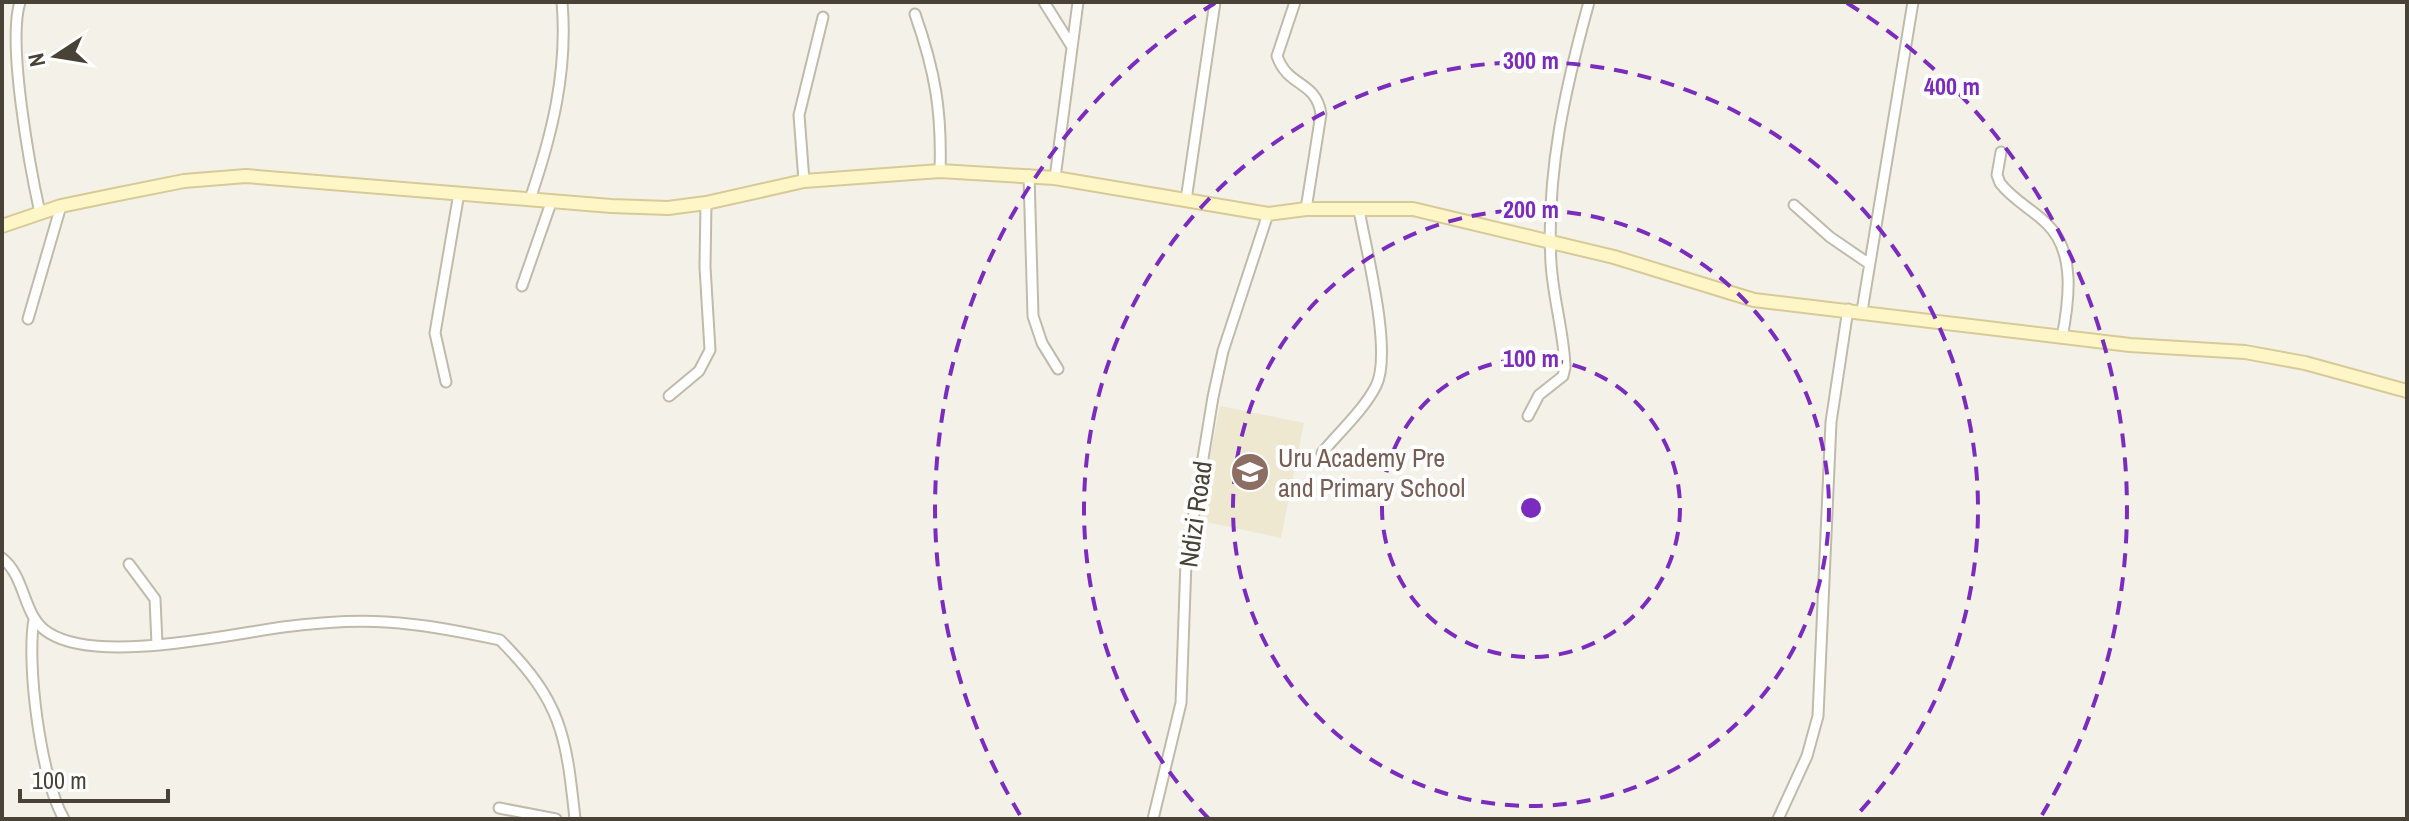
<svg xmlns="http://www.w3.org/2000/svg" width="2409" height="821" viewBox="0 0 2409 821" font-family="'Archivo Narrow',sans-serif">
	<style>
		.education { fill: #eee8d1 }
		.lines { fill: none; stroke-linecap: round; stroke-linejoin: round }
		.street-casing { stroke: #c0baaa; stroke-width: 13 }
		.secondary-casing { stroke: #d7ca96; stroke-width: 16 }
		.street { stroke: #fff; stroke-width: 9 }
		.secondary { stroke: #fff6c7; stroke-width: 12 }
		.ring { fill: none; stroke: #7b2cbf; stroke-width: 4; stroke-dasharray: 14 10 }
		.labels { text-anchor: middle; dominant-baseline: central; stroke-width: 8; stroke-linejoin: round; paint-order: stroke }
		.education-label { font-size: 26px; fill: #785e54; stroke: #fff; text-anchor: start }
		.street-label { font-size: 26px; fill: #484336; stroke: #fff }
		.centre { fill: #7b2cbf; stroke: #fff; stroke-width: 4 }
		.ring-label { font-size: 24px; text-anchor: middle; font-weight: bold; fill: #7b2cbf; stroke: #fff; stroke-width: 8; stroke-linejoin: round; paint-order: stroke }
	</style>
	<rect width="100%" height="100%" fill="#f4f2e8"/>
	<path class="education" d="M1220,406l84,17 -23,115 -84,-18z"/>
	<g class="lines">
		<g class="street-casing">
			<path id="street" d="M20,2c-13,41 10,166 20,211
				M1044,2l27,43
				M1295,2l-18,54c11,32 39,24 44,58l-15,95
				M915,14c20,57 27,97 25,157
				M2001,152l-4,23 3,8c13,17 32,26 47,41 29,28 22,77 15,114
				M1029,175l4,141 9,27 16,26
				M1055,178l23,-176
				M804,181l-5,-66 24,-98
				M530,199c22,-64 38,-128 32,-197
				M1186,200l29,-198
				M1794,205l36,32 38,26
				M522,286l30,-86
				M1862,311l51,-309
				M28,319l33,-113
				M446,382l-11,-49 24,-140
				M669,396l30,-25 11,-21 -5,-83 1,-64
				M1528,416l11,-21 24,-19 2,-9c-1,-34 -12,-69 -14,-104 -5,-90 14,-174 38,-261
				M1322,453c17,-21 41,-42 54,-67 17,-34 -10,-136 -17,-176
				M2,558c25,20 20,59 47,75 49,31 177,2 234,-6 32,-4 70,-7 103,-5 38,2 77,10 114,18 62,62 66,95 75,179
				M129,564l26,35 2,45
				M34,619c-8,46 7,160 30,200
				M499,808l57,11
				M1153,819l28,-116 5,-141 27,-165 10,-46 45,-137
				M1778,819l29,-63 11,-40 13,-294 17,-113"/>
		</g>
		<g class="secondary-casing">
			<path id="secondary" d="M2,226l59,-20 48,-10 75,-15 62,-5 365,30 57,2 38,-5 98,-22 136,-10 115,7 213,36 38,-5h107l201,48 140,43 376,45 115,7 60,11 102,28"/>
		</g>
		<use href="#street" class="street"/>
		<use href="#secondary" class="secondary"/>
	</g>
	<g class="ring">
		<circle cx="1531" cy="508" r="149"/>
		<circle cx="1531" cy="508" r="298"/>
		<path d="M1209 819A447 447 0 1 1 1853 819"/>
		<path d="M1020 815A596 596 0 0 1 1215 3M1847 3A596 596 0 0 1 2042 815"/>
	</g>
	<defs>
		<g id="school-disc" transform="scale(2)"><circle r="9.5" fill="#8d6e63" stroke="#fff"/><path d="M0-5L7-2L0 1L-7-2ZM-4 1L0 2.5L4 1V4Q0 6-4 4Z" fill="#fff"/></g>
	</defs>
	<g fill-rule="evenodd">
		<use href="#school-disc" x="1250" y="472"/>
	</g>
	<g class="labels">
		<g class="education-label">
			<text x="1278" y="457">Uru Academy Pre<tspan x="1278" dy="30">and Primary School</tspan></text>
		</g>
		<g class="street-label">
			<text transform="translate(1195 514) rotate(-82)">Ndizi Road</text>
		</g>
	</g>
	<circle cx="1531" cy="508" r="12" class="centre"/>
	<g class="ring-label">
		<text x="1531" y="69">300 m</text>
		<text x="1952" y="95">400 m</text>
		<text x="1531" y="218">200 m</text>
		<text x="1531" y="367">100 m</text>
	</g>
	<rect width="2409" height="821" fill="none" stroke="#484336" stroke-width="8"/>
	<g transform="translate(56 56) rotate(258)" stroke="#ffffff" stroke-width="6" paint-order="stroke">
	<path d="M0-6L14 30L0 20L-14 30Z" fill="#484336"/>
	<text y="-12" font-size="22" font-weight="bold" text-anchor="middle" fill="#484336">N</text>
	</g>
	<path d="M20 789v12h148v-12" fill="none" stroke="#484336" stroke-width="4"/>
	<text x="32" y="789" font-size="24" fill="#484336" stroke="#ffffff" stroke-width="6" paint-order="stroke">100 m</text>
</svg>
